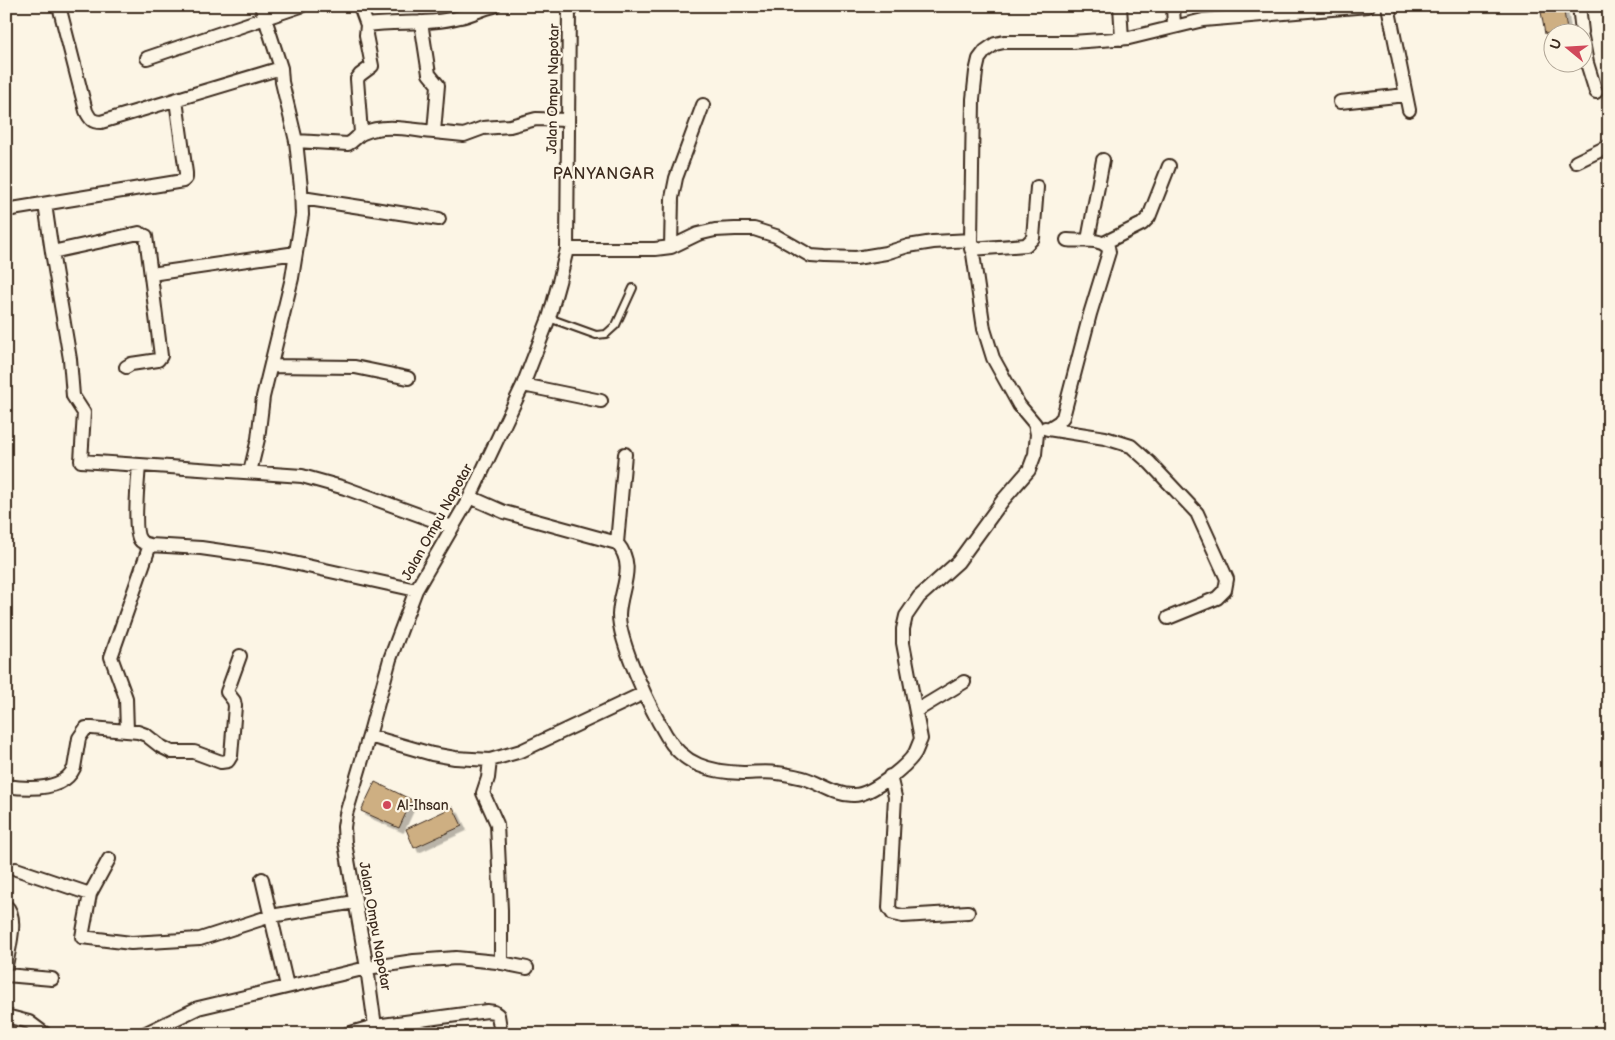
<svg xmlns="http://www.w3.org/2000/svg" width="1615" height="1040" viewBox="0 0 1615 1040" font-family="'Balsamiq Sans',sans-serif">
	<style>
		.building { fill: #ceaf82; stroke: #3b2a1e; filter: url(#shadow) }
		.lines { fill: none; stroke-linecap: round; stroke-linejoin: round }
		.lane-casing { stroke: #3b2a1e; stroke-width: 10 }
		.street-casing { stroke: #3b2a1e; stroke-width: 16 }
		.lane { stroke: #fcf5e5; stroke-width: 6 }
		.street { stroke: #fcf5e5; stroke-width: 12 }
		.poi-dot { fill: #d1495b; stroke: #fcf5e5; stroke-width: 2 }
		.labels { text-anchor: middle; dominant-baseline: central; stroke-width: 4.5; stroke-linejoin: round; paint-order: stroke }
		.street-label { font-size: 14px; fill: #3b2a1e; stroke: #fcf5e5 }
		.poi-label { font-size: 14px; fill: #3b2a1e; stroke: #fcf5e5; text-anchor: start }
		.quarter-label { font-size: 16px; letter-spacing: 1px; fill: #3b2a1e; stroke: #fcf5e5 }
	</style>
	<defs>
		<filter id="shadow"><feDropShadow dx="4.5" dy="4.5" stdDeviation="0" flood-color="#0004"/></filter>
	</defs>
	<rect width="100%" height="100%" fill="#fcf5e5"/>
	<filter id="ink" filterUnits="userSpaceOnUse"><feTurbulence type="fractalNoise" baseFrequency=".02" numOctaves="2"/><feDisplacementMap in="SourceGraphic" scale="10" xChannelSelector="R" yChannelSelector="G"/><feConvolveMatrix kernelMatrix="1 2 1 2 8 2 1 2 1" color-interpolation-filters="sRGB"/></filter>
	<g filter="url(#ink)">
		<path class="building" d="M1540,6h23l4,24 -22,4z
			M375,782l37,18 -13,28 -38,-17z
			M453,807l9,19 -48,22 -8,-19z"/>
		<g class="lines">
			<g class="lane-casing">
				<path id="lane" d="M549,318l47,17 10,-1 10,-9 17,-37"/>
			</g>
			<g class="street-casing">
				<path id="street" d="M59,6l27,105c4,8 6,11 15,11l180,-54
					M360,6l7,19c31,-4 63,0 93,-8 12,-2 22,-9 34,-11
					M1120,6l2,33
					M1173,6l1,21
					M1388,6l21,104
					M1579,6l3,26
					M1582,37l5,26 9,29
					M147,58l154,-52
					M1340,102l66,-7
					M434,132l30,3 19,-7 27,-2 26,-7 31,1
					M361,133l-4,-54 3,-4 12,-9 -6,-31 1,-10
					M296,141l52,3c7,-3 9,-9 15,-11 22,-10 48,-3 71,-1l4,-47 -9,-11 -8,-52
					M1576,162l33,-16
					M302,198l137,21
					M45,204l7,48
					M6,210l177,-29 3,-3v-5l-10,-73
					M1088,240l15,-80
					M1104,243l38,-19 7,-7 20,-51
					M671,247l1,-49 4,-20 27,-73
					M567,249h88l16,-2 27,-13 17,-4 20,-1h19l22,7 35,20 14,1 31,1 30,-5 22,-7 25,-4 38,-2
					M971,249l55,-4 7,-7 4,-51
					M151,274l145,-21
					M271,366l84,1 53,11
					M126,367l5,-3 27,-4 3,-4 -15,-120 -7,-3 -87,19 18,107 3,37 11,17 -3,48 221,15 43,12 107,39
					M523,385l78,16
					M1045,428l3,1 11,-7 4,-5 27,-103 19,-62 -1,-5c-11,-10 -27,-5 -41,-7
					M1048,429l57,9 26,8 19,17 47,50 30,66 -2,11 -8,8 -49,20
					M139,465c-1,13 -6,67 1,75 2,3 6,4 10,5l51,3 70,10 145,32
					M250,472l8,-33 5,-42 29,-119 10,-63 -1,-27 -5,-47 -14,-59 -1,-14 -20,-62
					M470,497l34,15 113,31c20,24 3,45 2,72 0,28 32,95 47,120 17,30 44,37 77,38 11,0 23,-2 34,0 9,1 18,3 26,5 16,4 33,18 51,17 17,0 52,-28 61,-42 2,-4 4,-10 6,-14l-18,-96v-14l3,-13 13,-19 39,-35 45,-62 26,-30 6,-16 2,-20 -2,-10 -16,-19 -26,-47 -9,-29 -13,-89 2,-141 3,-27 3,-13 6,-8 10,-7 9,-2h68l57,-4 74,-18 165,-14
					M617,543l8,-89
					M916,711l48,-29
					M127,731l-1,-33 -15,-41 39,-112
					M369,736l63,18 23,4 35,2 31,-9 123,-58
					M490,760l-2,18 -5,15 14,31 4,86v53
					M890,776l5,21 -6,111 4,6 10,2 65,-4
					M6,786c21,3 57,6 68,-18l5,-30 7,-10h6l46,4 8,3 14,11 12,6h22l27,10 7,-1 3,-5 4,-50 -1,-5 -7,-9 13,-36
					M109,859l-19,35 -8,43 49,6 69,-4 71,-23 84,-14
					M16,869l74,25
					M262,879l25,107
					M6,906c13,10 2,46 0,60
					M6,975l46,4
					M6,1016l23,6 16,12
					M375,1026l112,-15 7,1 4,3 3,19
					M144,1034l54,-26 169,-40 47,-7 42,-3 41,4 30,6
					M347,1034l28,-8 -8,-58 -22,-125 -1,-16 2,-13 23,-78 21,-77 26,-69 54,-93 53,-112 26,-67 10,-36 8,-33 2,-243"/>
			</g>
			<use href="#lane" class="lane"/>
			<use href="#street" class="street"/>
		</g>
	</g>
	<circle class="poi-dot" cx="387" cy="805" r="5"/>
	<g class="labels">
		<g class="street-label">
			<text transform="translate(553 89) rotate(-89)">Jalan Ompu Napotar</text>
			<text transform="translate(437 522) rotate(-61)">Jalan Ompu Napotar</text>
			<text transform="translate(375 926) rotate(80)">Jalan Ompu Napotar</text>
		</g>
		<g class="poi-label">
			<text x="397" y="805">Al-Ihsan</text>
		</g>
		<g class="quarter-label">
			<text x="604" y="174">PANYANGAR</text>
		</g>
	</g>
	<rect width="1615" height="1040" fill="none" stroke="#fcf5e5" stroke-width="25"/>
	<rect x="12" y="12" width="1590" height="1015" fill="none" stroke="#3b2a1e" stroke-width="2" filter="url(#ink)"/>
	<g transform="translate(1568 48) rotate(288)"><circle r="24" fill="#fcf5e5" stroke="#afa495"/>
	<path d="M0-4L9 19L0 12L-9 19Z" fill="#d1495b"/>
	<text y="-8" font-size="14" font-weight="bold" text-anchor="middle" fill="#3b2a1e">U</text>
	</g>
</svg>
